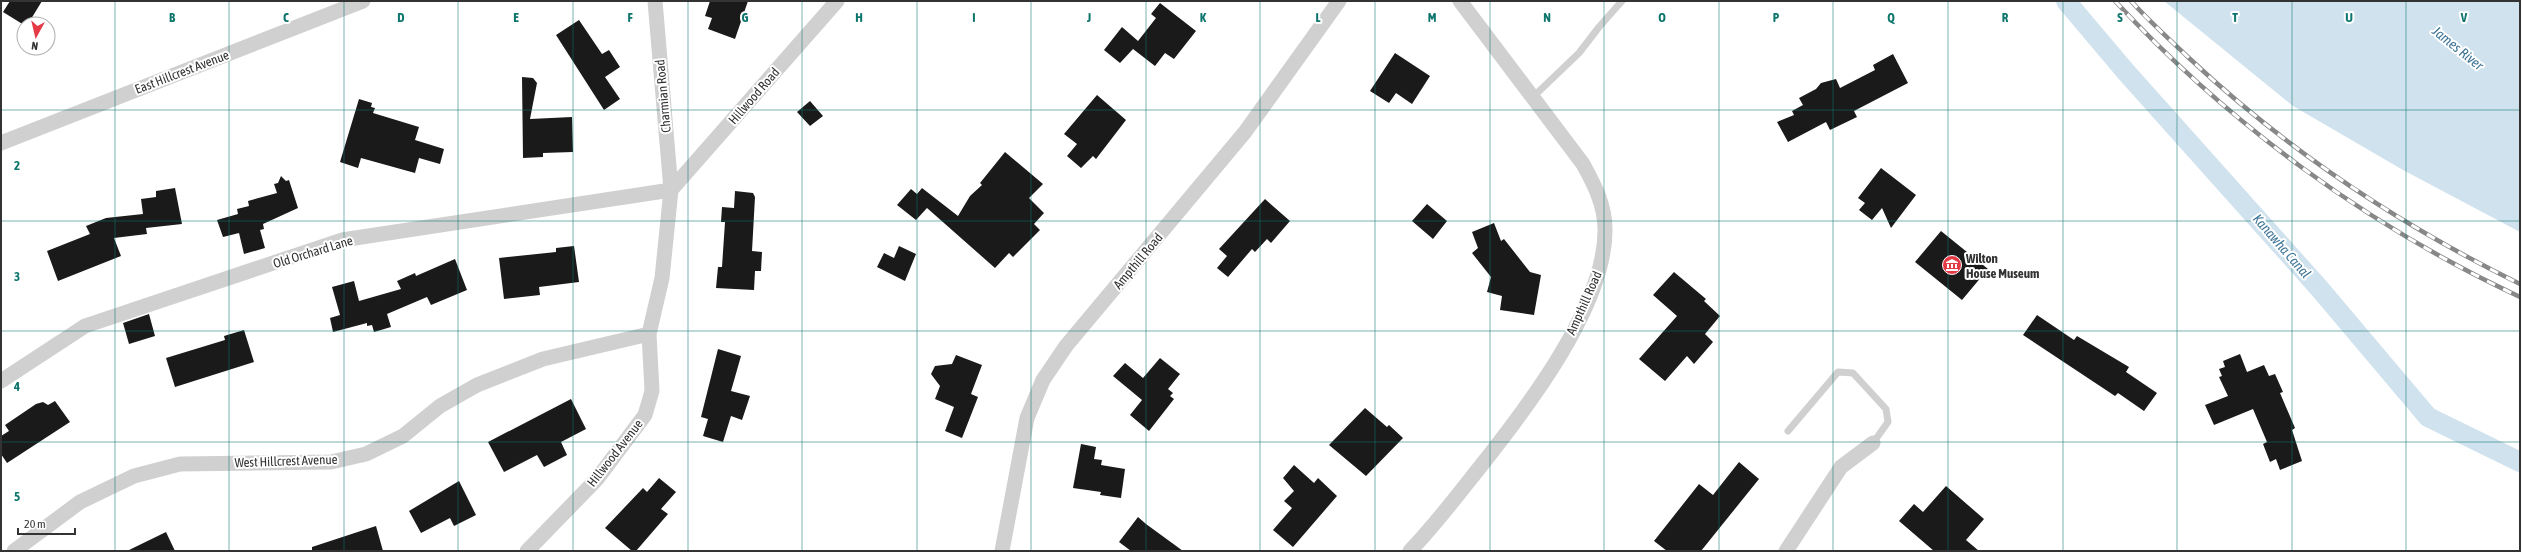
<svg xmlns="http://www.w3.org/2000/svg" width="2521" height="552" viewBox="0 0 2521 552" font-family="'Asap Condensed',sans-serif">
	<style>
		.water { fill: #cfe2ee }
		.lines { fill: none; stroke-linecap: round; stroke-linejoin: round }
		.canal { stroke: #cfe2ee; stroke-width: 20 }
		.building { fill: #1a1a1a }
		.service { stroke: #d0d0d0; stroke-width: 7 }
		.minor { stroke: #d0d0d0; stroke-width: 15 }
		.rail-casing { stroke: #888; stroke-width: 4.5 }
		.rail { stroke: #fff; stroke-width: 3; stroke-dasharray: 9; stroke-linecap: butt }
		.grid { fill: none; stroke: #0f766e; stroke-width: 1; stroke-opacity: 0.55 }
		.labels { text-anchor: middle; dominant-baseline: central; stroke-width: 4; stroke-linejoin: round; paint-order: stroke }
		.street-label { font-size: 13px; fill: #333; stroke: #fff }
		.poi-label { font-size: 13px; font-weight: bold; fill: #333; stroke: #fff; text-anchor: start }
		.water-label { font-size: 14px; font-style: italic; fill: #3f7597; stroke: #fff }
		.grid-label { font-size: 13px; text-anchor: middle; font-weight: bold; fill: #0f766e; stroke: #fff; stroke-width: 4; stroke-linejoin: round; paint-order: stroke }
	</style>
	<rect width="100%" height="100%" fill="#fff"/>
	<path class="water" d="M2164,1h356v231l-117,-62 -110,-64z"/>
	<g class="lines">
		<path class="canal" d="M2066,1l60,71 193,216 109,129 92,45"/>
	</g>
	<path class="building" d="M10,1h32l-14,23 -4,1 -21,-13z
		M710,1h38l-13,38 -27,-10 4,-11 -7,-2z
		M1160,3l36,28 -22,28 -9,-6 -10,13 -22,-17 -13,14 -16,-13 18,-23 16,14 18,-23 -5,-4z
		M579,20l23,34 7,-4 11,17 -15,10 15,22 -16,11 -48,-75z
		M1395,53l35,23 -18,28 -16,-11 -7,10 -19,-12z
		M1893,54l15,29 -54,28 3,6 -27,13 -4,-8 -38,20 -11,-20 17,-7 -2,-4 11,-6 -4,-7 17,-9 5,-6 15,-4 4,9 35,-18 -2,-5z
		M522,77l11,1 4,5 -7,36 42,-2 1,35 -30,1v4l-20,1z
		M1097,95l29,25 -30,39 -3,-3 -12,12 -14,-12 10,-12 -13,-10z
		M359,99l13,4 -1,4 4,1 -2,5 46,14 -4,13 29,9 -4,15 -21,-6 -4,15 -54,-15 -3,10 -18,-6z
		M810,101l13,15 -13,10 -13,-14z
		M1005,152l38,32 -14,14 15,15 -10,11 6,6 -27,27 -4,-4 -14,15 -68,-60 -11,12 -19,-15 14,-16 6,5 5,-6 36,28 12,-20 12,-11 -2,-2z
		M1881,168l35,27 -25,33 -9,-20 -10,12 -13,-10 6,-7 -7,-5z
		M281,176l5,5 3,-1 9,28 -35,16 1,5 -4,1 5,18 -21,6 -5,-21 -16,4 -6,-17 21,-6 -1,-5 12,-3 -1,-5 29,-8 -3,-9 4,-1z
		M175,188l7,36 -36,4 1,6 -33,4 7,18 -63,25 -11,-30 43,-17 -4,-8 20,-8 37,-4 -2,-15 15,-2v-6z
		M735,191l18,2 2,4 -3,54 10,1 -1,19h-6l-1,19 -38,-2 2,-21h4l3,-45h-4l1,-15 12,1z
		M1265,199l25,22 -19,22 -4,-4 -12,13 -3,-3 -24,28 -11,-9 10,-12 -8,-7z
		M1427,204l20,17 -14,18 -21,-18z
		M1494,223l7,18 3,-2 26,33 11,3 -7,40 -34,-5 2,-14 -15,-4 4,-15 -19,-24 6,-5 -6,-16z
		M1941,231l47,38 -26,31 -47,-38z
		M574,246l5,36 -40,5 1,8 -36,4 -5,-41 57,-6v-4z
		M899,246l17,8 -11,27 -28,-14 7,-14 10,5z
		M455,259l12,31 -36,15 -4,-8 -40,17 4,13 -17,5 -2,-7 -5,1v-3l-34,9 -3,-14 10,-3 -8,-28 22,-6 5,20 42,-12 -4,-8 18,-8 1,3z
		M1674,272l32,27 -2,2 16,15 -15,18 8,8 -19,22 -7,-8 -22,25 -26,-22 38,-43 -24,-21z
		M149,314l6,22 -26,8 -6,-21z
		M2037,315l37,25 3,-4 52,31 -3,5 31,21 -13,18 -26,-18 -3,3 -92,-61z
		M244,330l10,32 -79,25 -9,-29 59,-18 -1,-4z
		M718,349l23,7 -10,35 19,5 -8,24 -11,-4 -8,26 -20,-6 5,-17 -7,-2z
		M2240,354l7,18 17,-7 5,11 6,-2 8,18 -3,1 15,35 -3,2 10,31 -22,9 -4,-11 -6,3 -7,-18 4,-2 -14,-33 -39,16 -9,-20 23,-9 -9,-19 3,-1 -3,-7 6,-2 -2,-6z
		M956,355l26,10 -11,29 7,3 -16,41 -17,-7 9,-24 -19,-8 5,-13 -9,-12 4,-8 17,-2z
		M1160,358l20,16 -12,15 5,4 -3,3 4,3 -25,32 -19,-16 12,-15 -29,-24 12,-13 18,15z
		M571,399l15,30 -25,13 6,13 -23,12 -7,-12 -33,17 -16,-30z
		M55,401l15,21 -63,41 -6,-9v-18l8,-5 -4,-6 31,-21 7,-2 5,3z
		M1365,408l22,19 2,-2 14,13 -37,38 -37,-31z
		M1081,444l15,3 -2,12 8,1 -1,5 24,4 -4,29 -21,-3 1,-3 -28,-4z
		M1739,462l20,17 -58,72h-34l-13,-10 45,-57 14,11z
		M1294,465l20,18 4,-5 19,18 -44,51 -20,-17 19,-22 -8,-7 10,-10 -11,-13z
		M659,478l17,14 -15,17 7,5 -32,37h-4l-27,-23 38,-40 4,4z
		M459,481l17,34 -22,11 -4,-8 -29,15 -12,-22z
		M1946,486l38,33 -18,21 13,11h-45l-35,-30 15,-17 9,8z
		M1138,517l8,7 37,27h-52l-12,-9z
		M376,526l7,25h-71v-4z
		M166,532l9,19h-48z"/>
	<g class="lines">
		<path class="service" d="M1533,97l46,-44 20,-26 23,-26
			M1788,431l50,-59 15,1 33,36 2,13 -15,21"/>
		<path class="minor" d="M1,143l362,-142
			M671,190l166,-189
			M1,381l84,-55 257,-86 329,-50
			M14,551l66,-49 54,-26 46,-12 151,-2 35,-8 37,-18 37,-30 37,-21 66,-26 106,-25
			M527,551l70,-72 48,-64 7,-24 -3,-57 13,-56 9,-88 -16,-189
			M1002,551l25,-133 16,-38 23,-34 179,-214 94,-131
			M1410,551c25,-26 47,-55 70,-84 46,-58 126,-161 125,-238 0,-24 -11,-45 -22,-65l-123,-163
			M1786,551l55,-84 32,-24"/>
		<g class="rail-casing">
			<path id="rail" d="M2115,1c114,123 253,225 405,296
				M2131,1c18,20 38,38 58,57 98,92 211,167 331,226"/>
		</g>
		<use href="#rail" class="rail"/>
	</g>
	<path class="grid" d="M115,1v550M229,1v550M344,1v550M458,1v550M573,1v550M688,1v550M802,1v550M917,1v550M1031,1v550M1146,1v550M1260,1v550M1375,1v550M1490,1v550M1604,1v550M1719,1v550M1833,1v550M1948,1v550M2063,1v550M2177,1v550M2292,1v550M2406,1v550M1,110h2519M1,221h2519M1,331h2519M1,442h2519"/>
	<defs>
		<g id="museum-disc" transform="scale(1)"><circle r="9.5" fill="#e63946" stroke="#fff"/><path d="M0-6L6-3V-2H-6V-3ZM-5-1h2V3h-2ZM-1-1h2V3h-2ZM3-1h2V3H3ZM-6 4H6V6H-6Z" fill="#fff"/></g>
	</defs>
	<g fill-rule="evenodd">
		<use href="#museum-disc" x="1952" y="265"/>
	</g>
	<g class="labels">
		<g class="street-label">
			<text transform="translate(182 72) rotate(-21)">East Hillcrest Avenue</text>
			<text transform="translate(663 96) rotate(-95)">Charmian Road</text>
			<text transform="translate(754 96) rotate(-49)">Hillwood Road</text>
			<text transform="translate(313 252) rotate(-17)">Old Orchard Lane</text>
			<text transform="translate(1138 261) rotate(-50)">Ampthill Road</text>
			<text transform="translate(1584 303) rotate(-66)">Ampthill Road</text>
			<text transform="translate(615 453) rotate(-52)">Hillwood Avenue</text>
			<text transform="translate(286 461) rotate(-2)">West Hillcrest Avenue</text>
		</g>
		<g class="poi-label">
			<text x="1966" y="258">Wilton<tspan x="1966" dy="15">House Museum</tspan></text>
		</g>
		<g class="water-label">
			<text transform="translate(2458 48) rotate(39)">James River</text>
			<text transform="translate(2282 246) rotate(49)">Kanawha Canal</text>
		</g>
	</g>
	<g class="grid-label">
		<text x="172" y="22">B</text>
		<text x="286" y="22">C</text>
		<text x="401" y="22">D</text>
		<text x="516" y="22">E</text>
		<text x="630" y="22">F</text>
		<text x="745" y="22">G</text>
		<text x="859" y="22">H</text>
		<text x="974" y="22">I</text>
		<text x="1089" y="22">J</text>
		<text x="1203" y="22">K</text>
		<text x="1318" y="22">L</text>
		<text x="1432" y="22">M</text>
		<text x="1547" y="22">N</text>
		<text x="1662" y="22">O</text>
		<text x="1776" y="22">P</text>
		<text x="1891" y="22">Q</text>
		<text x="2005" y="22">R</text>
		<text x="2120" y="22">S</text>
		<text x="2235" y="22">T</text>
		<text x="2349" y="22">U</text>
		<text x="2464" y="22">V</text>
		<text x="17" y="170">2</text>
		<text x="17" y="281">3</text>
		<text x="17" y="391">4</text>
		<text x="17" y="501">5</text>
	</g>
	<rect width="2521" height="552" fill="none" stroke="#333333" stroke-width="4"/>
	<g transform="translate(36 36) rotate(188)"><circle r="19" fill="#ffffff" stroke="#adadad"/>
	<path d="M0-3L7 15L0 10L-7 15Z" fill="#e63946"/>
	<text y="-6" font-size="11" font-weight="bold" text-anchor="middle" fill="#333333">N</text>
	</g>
	<path d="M18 528v6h57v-6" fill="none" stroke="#333333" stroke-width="2"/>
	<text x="24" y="528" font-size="12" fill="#333333" stroke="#ffffff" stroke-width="3" paint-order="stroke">20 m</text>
</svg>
